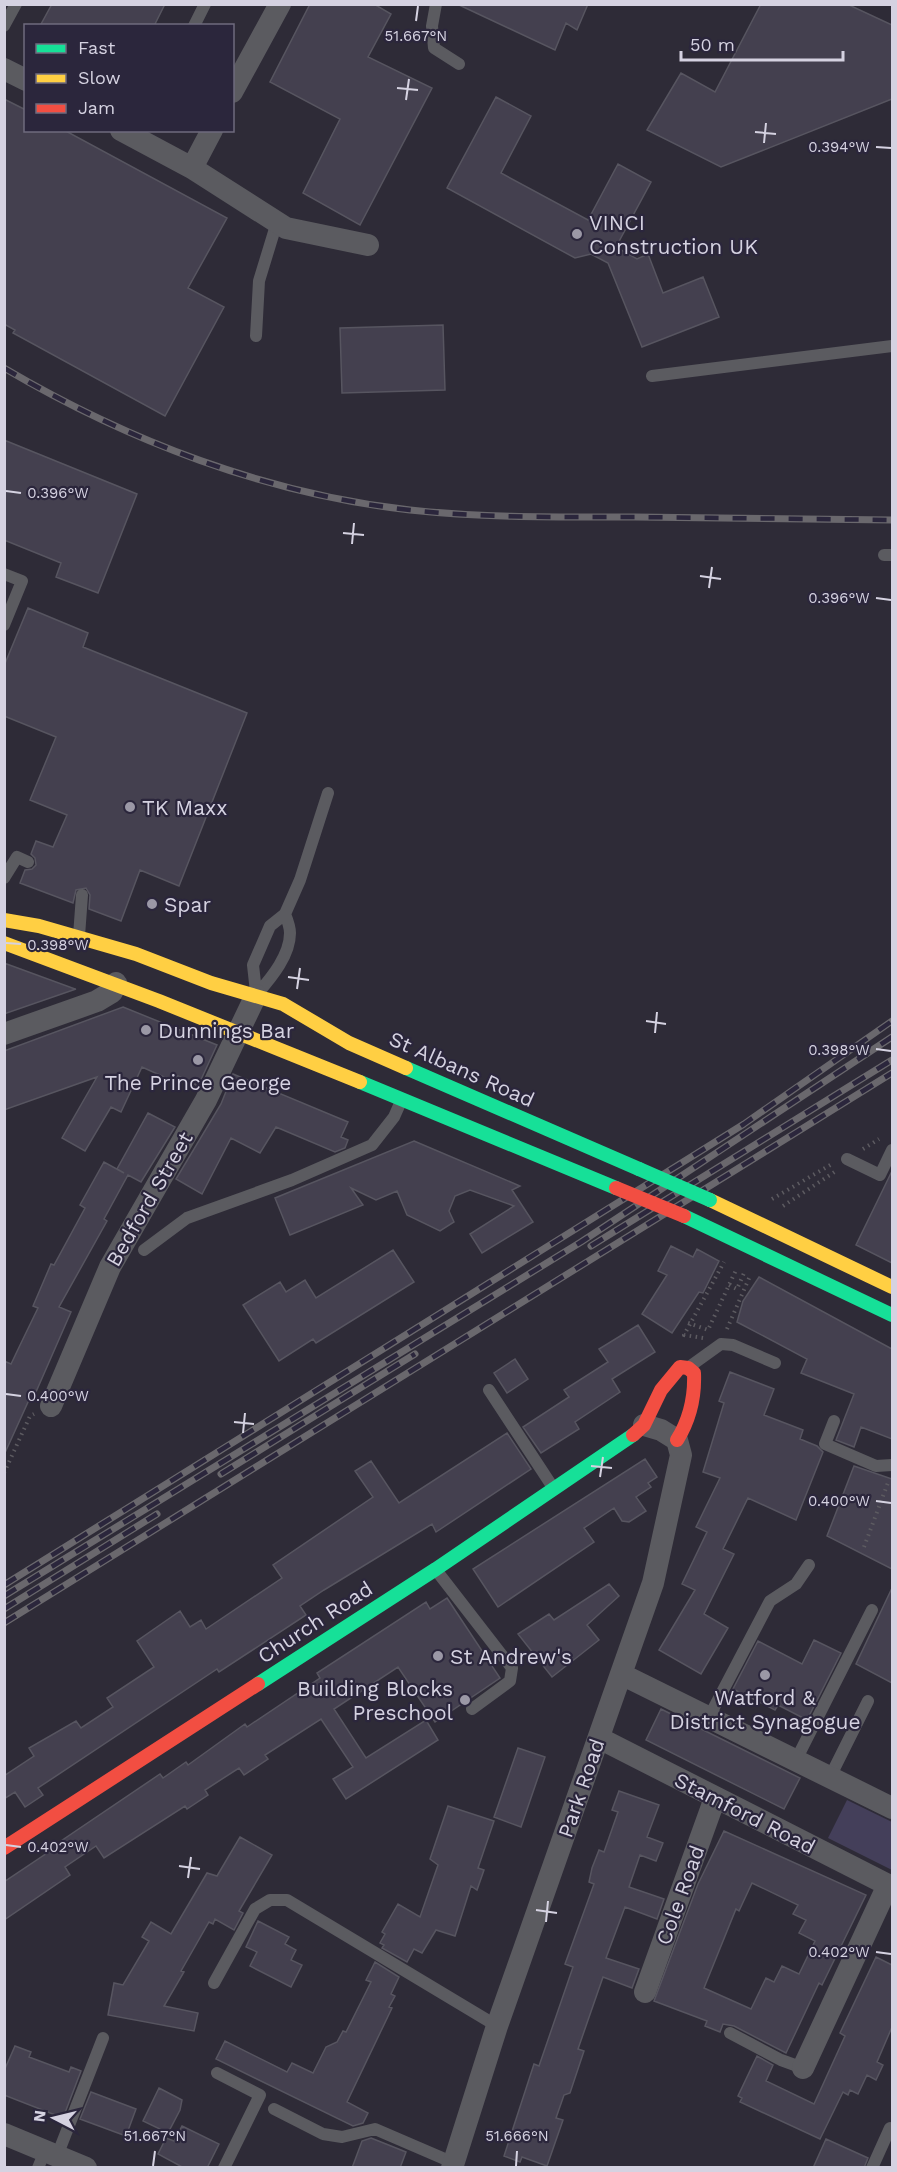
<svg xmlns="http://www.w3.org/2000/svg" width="897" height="2172" viewBox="0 0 897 2172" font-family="'Work Sans',sans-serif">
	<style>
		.green { fill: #443f5a }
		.building { fill: #44404f; stroke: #575560; stroke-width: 1.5; fill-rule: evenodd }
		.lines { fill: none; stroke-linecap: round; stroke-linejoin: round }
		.path { stroke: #5d5b61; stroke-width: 4; stroke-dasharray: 1.5 4.5; stroke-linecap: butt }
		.lane { stroke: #5b5b60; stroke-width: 12 }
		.street { stroke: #5b5b60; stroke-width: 22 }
		.fast { stroke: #16e098; stroke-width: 14 }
		.slow { stroke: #ffcf43; stroke-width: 14 }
		.jam { stroke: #f24e42; stroke-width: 14 }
		.rail-casing { stroke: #6a686d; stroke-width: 7 }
		.rail { stroke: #2b263c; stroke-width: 4.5; stroke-dasharray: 14; stroke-linecap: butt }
		.fast-bridge { stroke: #16e098; stroke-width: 14 }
		.jam-bridge { stroke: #f24e42; stroke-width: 14 }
		.ticks { fill: none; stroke: #d5d2e1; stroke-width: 2 }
		.poi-dot { fill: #9b98a6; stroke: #2b263c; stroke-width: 2 }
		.labels { text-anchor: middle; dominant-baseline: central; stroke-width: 4.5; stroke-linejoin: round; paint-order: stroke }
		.poi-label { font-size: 21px; fill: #d5d2e1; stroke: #2b263c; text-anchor: start }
		.street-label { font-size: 21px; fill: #d5d2e1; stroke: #2b263c }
		.ticks-label { font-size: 15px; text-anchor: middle; fill: #d5d2e1; stroke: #2b263c; stroke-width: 4.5; stroke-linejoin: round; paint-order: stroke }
	</style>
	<rect width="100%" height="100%" fill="#2e2b37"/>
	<path class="green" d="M847,1800l45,22v48l-64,-32z"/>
	<path class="building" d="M52,4h113l-11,22h-114z
		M310,4h64l17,10 -23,43 64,31 -72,137 -57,-32 37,-74 -70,-37z
		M457,4h131l-11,26 -11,-7 -11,27z
		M761,4h86l45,21v74l-171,68 -74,-37 34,-57 34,19z
		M496,97l35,19 -30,57 87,47 30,-56 33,18 -35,65 21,12 11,-5 15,39 40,-16 16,40 -77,30 -34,-84 -17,-9 -16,4 -128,-70z
		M4,99l22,11v20h38l163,88 -39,70 36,19 -59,109 -152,-83 2,-3 -11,-6z
		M443,325l2,65 -103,3 -2,-65z
		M4,440l133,54 -39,99 -42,-16 5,-14 -57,-23z
		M28,608l60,25 -5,14 164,66 -68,173 -39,-16 -19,51 -32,-12 1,-14 -4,-7 -10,2 -3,13 -53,-20 5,-13 7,-1 4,-4 -1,-7 -4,-4 5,-13 17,6 14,-32 -37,-15 26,-63 -52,-21v-50z
		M4,963l71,26h1l-72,25z
		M123,1007l94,38 -19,41 -20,-10 -5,5 -31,-14 -21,45 -10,-5 -26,44 -23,-13 35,-61 -93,33v-59z
		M233,1074l115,48 -7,15 7,3 -3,8 -10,4 -59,-25 -16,26 -29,-15 -29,56 -26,-15 45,-75z
		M148,1113l27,14 -34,55 -13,-7 -24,44 3,2 -48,86 12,5 -39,89 -3,-1 -25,55v-94l7,3 11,-23 16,-33 -5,-2 18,-42 3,1 31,-57 -5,-3 24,-43 20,11 -7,-4z
		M414,1141l106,45 -8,4 21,32 -51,31 -12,-19 44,-28 -44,-16 -15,6 -6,15 5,11 -14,9 -33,-16 -10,-24 -21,9 -25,-12 12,17 -73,30 -15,-37z
		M892,1171v92l-36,-18z
		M671,1246l22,11 4,-8 22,12 -16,32 -4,-1 -27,41 -30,-19 25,-39 -9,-4z
		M393,1250l21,32 -98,61 -3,-4 -34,22 -36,-56 37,-23 6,10 19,-12 11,18z
		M759,1277l133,72v90l-31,-12 -7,20 -18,-7 18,-46 -53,-21 6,-14 -70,-37 6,-21z
		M638,1325l17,27 -43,27 8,13 -45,30 4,7 -38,24 -18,-26 46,-30 -5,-7 44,-28 -9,-13z
		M515,1359l13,20 -21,14 -13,-20z
		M730,1372l44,17 -10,26 39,15 -3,9 17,7 6,6 -27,68 -48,-22 -25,51 11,5 -30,60 24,14 -27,46 -42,-24 36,-60 -13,-6 25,-52 -11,-5 24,-49 -17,-6 21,-69 -5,-2z
		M507,1433l24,36 -95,63 -4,-8 -108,66 -24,16 6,9 -87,57 -2,-3 -179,119 5,7 -18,12 -10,-15 -11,7v-23l30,-20 -5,-8 47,-27 5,7 32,-21 -6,-9 47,-31 -17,-26 43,-30 10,16 11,-7 5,9 76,-51 -9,-13 100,-68 -18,-26 16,-10 28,42z
		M645,1459l12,18 -9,6 3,4 -15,10 10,14 -17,11 -7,-1 -8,-13 -30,20 10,14 -96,65 -25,-38z
		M854,1466l38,13v90l-65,-33z
		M609,1584l10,12 -32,29 12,15 -47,37 -34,-43 31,-20 5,6z
		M892,1588v95l-36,-19z
		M447,1598l53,80 -65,44 -37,-55 -64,42 32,49 60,-38 12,20 -92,59 -13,-20 20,-12 -32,-48 -56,36 3,4 -24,16 -5,-7 -34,22 3,5 -21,14 -2,-3 -81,52 -8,-12 -31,21 5,8 -66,45v-38l58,-39 -1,-2 99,-67 3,4 23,-16 2,3 57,-41 2,3 73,-49 -3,-5 109,-71 4,7z
		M814,1640l27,13 -34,67 -29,-15 -3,5 -42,-21 25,-48 44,23z
		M661,1709l139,69 -16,31 -138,-69z
		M518,1748l27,9 -24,70 -27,-10z
		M619,1791l40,14 -12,32 16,6 -7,18 -16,-6 -11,32 35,12 -7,20 -32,-12 -19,51 33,11 -7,19 -29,-11 -25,72 6,2 -14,42 -6,2 -8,23 7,2 -16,46 -25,-9 -2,5 -16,-6 30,-92 5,2 34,-99 -8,-3 29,-80 -5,-2 3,-14 7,-18 5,2 14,-40 -6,-2z
		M448,1806l46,15 -16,47 6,2 -7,20 -6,-4 -16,50 -19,-6 -14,23 -8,-4 -7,13 -25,-14 2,-3 -4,-2 5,-9 -3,-2 16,-28 22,13 18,-52 -8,-6z
		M724,1831l142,64 -44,90 -3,-2 -33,70 -52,-27 -11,-2 -3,8 -15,-6 2,-5 -53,-20 44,-117zM752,1883l46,22 -5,9 13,6 -7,13 16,8 -16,33 -17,-8 -8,16 -8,-4 -15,31 -47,-21 32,-79 3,2z
		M240,1837l32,18 -33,56 4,2 -9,17 -19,-11 -2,5 -4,-2 -28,49 3,1 -20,34 34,7 -4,18 -86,-16 6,-32 9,2 26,-44 -7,-4 9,-15 20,12 36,-61 10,3z
		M258,1921l31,16 -4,7 11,6 -5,10 11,5 -11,22 -41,-21 7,-14 -11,-5z
		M876,1957l16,8v62l-15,35 6,3 -7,15 -9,-5 -9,19 -8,-4 -2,5 -5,-3 -23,47 -80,-37 2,-4 -4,-2 19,-40 16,9 -7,16 48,23 31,-68 -5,-3z
		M375,1962l24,15 -8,17 4,2 -6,11 3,1 -45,94 21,11 -5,10 -10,3 -137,-67 9,-18 62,31 5,-9 21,10 13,-26 11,-5 6,-11 3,1 25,-50 -5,-2z
		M15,2046l16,6 -2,5 40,15 2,-5 10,4 -18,47 -59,-23v-24z
		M159,2088l23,12 -2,10 -12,23 -25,-12z
		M91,2092l45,17 -10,27 -46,-17z
		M182,2126l37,18 -12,24h-23l-26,-14 8,-16 8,3z
		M371,2138l35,14 -6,16h-48l10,-27z
		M826,2139l42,19 -4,10h-51z"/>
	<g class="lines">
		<path class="path" d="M863,1149l16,-10
			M772,1199l60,-35
			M783,1206l53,-35
			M729,1285l8,4 7,-16
			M688,1323l20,7 28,-60
			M727,1329l23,-53
			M703,1338l-19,-3 40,-73
			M4,1473l26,-57 4,-2
			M864,1547l25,-67"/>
		<path class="lane" d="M436,4l-4,22 2,22 25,16
			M4,26l12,-22
			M194,26l11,-22
			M256,336l3,-55 18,-59
			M652,376l240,-30
			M884,555h8
			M4,574l18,7 -18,44
			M4,878l13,-21 11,5
			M79,936l3,-41
			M256,992l-3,-27 17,-39 15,-12 15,-34 28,-87
			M258,993c14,-16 32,-38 32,-60 0,-6 -3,-14 -5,-19
			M847,1159l33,16 12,-25
			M144,1250l43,-32 105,-38 80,-35 22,-28 8,-18
			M689,1367l32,-23 12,1 42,18
			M489,1390l65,99
			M834,1421l-9,23 51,22 16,-1
			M436,1570l76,98 -2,13 -38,28
			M709,1717l61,-116 26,-17 13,-19
			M796,1760l76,-150
			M830,1777l38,-76
			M214,1983l41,-74 15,-9h17l210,126
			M730,2033l51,27 22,8
			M217,2073l43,22 -36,73
			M274,2109l49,25 19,3 33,-8 79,34
			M57,2156l46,-118
			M38,2168l7,-17
			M872,2168l18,-40"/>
		<path class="street" d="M4,69l22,11
			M232,92l48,-88
			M121,130l71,38 94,60 82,17
			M192,168l20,-38
			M4,1034l93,-33 15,-9 4,-9
			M51,1406l59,-139 96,-167 50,-105
			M621,1674l271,134
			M599,1738l293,149
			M645,1992l70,-194
			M803,2068l85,-183
			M4,2134l82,34
			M452,2168l45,-142 156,-443 28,-128 -4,-15 -16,-10 -17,-5"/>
		<path class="fast" d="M406,1068l233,101
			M360,1082l256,106
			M684,1216l208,99
			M258,1684l178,-115 197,-134"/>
		<path class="slow" d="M4,920l35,6 97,28 75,29 72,21 66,39 57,25
			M4,943l155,58 201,81
			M710,1200l182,87"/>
		<path class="jam" d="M633,1435l11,-10 17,-35 19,-23 8,1 6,5c1,24 -4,46 -17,67
			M4,1848l254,-164"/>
		<g class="rail-casing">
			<path id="rail" d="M4,368c124,73 263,126 406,142 75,8 150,7 225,7 86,1 172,2 257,3
				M591,1246l301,-186
				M221,1474l194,-120
				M4,1585l740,-461 148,-103
				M4,1596l577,-354 311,-205
				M4,1609l153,-95
				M4,1623l888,-550"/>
		</g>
		<use href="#rail" class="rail"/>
		<path class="fast-bridge" d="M639,1169l71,31"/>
		<path class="jam-bridge" d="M616,1188l68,28"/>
	</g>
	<path class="ticks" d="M416,21l2,-15M397,88l21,2M406,100l3,-21M755,132l21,2M764,143l2,-20M876,147l15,1M6,491l15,2M343,533l21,2M352,544l2,-21M700,576l21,3M709,588l3,-21M876,598l15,2M6,943l15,1M288,977l21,3M297,989l3,-21M646,1021l20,3M655,1033l2,-21M876,1049l15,2M6,1394l15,2M234,1422l20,2M243,1433l2,-20M591,1466l21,2M600,1477l3,-20M876,1501l15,2M6,1845l15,2M179,1866l21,3M188,1878l3,-21M536,1910l21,3M546,1922l2,-21M876,1952l15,2M153,2166l2,-15M516,2166l1,-15"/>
	<g class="poi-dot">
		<circle cx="577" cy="234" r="6"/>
		<circle cx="130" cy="807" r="6"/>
		<circle cx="152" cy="904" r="6"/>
		<circle cx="146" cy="1030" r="6"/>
		<circle cx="198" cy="1060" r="6"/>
		<circle cx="438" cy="1656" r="6"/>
		<circle cx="765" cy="1675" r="6"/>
		<circle cx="465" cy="1700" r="6"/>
	</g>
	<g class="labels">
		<g class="poi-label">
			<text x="589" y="222">VINCI<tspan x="589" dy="24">Construction UK</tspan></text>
			<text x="142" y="807">TK Maxx</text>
			<text x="164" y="904">Spar</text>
			<text x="158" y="1030">Dunnings Bar</text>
			<text x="198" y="1082" text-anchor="middle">The Prince George</text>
			<text x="450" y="1656">St Andrew's</text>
			<text x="453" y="1688" text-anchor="end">Building Blocks<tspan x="453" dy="24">Preschool</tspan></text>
			<text x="765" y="1697" text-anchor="middle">Watford &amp;<tspan x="765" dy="24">District Synagogue</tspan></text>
		</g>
		<g class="street-label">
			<text transform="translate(462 1069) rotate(24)">St Albans Road</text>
			<text transform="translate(149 1199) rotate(-60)">Bedford Street</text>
			<text transform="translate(315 1622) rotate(-33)">Church Road</text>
			<text transform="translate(581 1788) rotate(-71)">Park Road</text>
			<text transform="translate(745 1813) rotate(27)">Stamford Road</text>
			<text transform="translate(680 1895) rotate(-70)">Cole Road</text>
		</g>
	</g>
	<g class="ticks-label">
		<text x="416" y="41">51.667°N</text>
		<text x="839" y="152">0.394°W</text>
		<text x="58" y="498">0.396°W</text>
		<text x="839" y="603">0.396°W</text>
		<text x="58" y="950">0.398°W</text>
		<text x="839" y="1055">0.398°W</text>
		<text x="58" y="1401">0.400°W</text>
		<text x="839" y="1506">0.400°W</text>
		<text x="58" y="1852">0.402°W</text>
		<text x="839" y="1957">0.402°W</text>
		<text x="155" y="2141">51.667°N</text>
		<text x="517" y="2141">51.666°N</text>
	</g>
	<rect width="897" height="2172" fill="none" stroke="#d5d2e1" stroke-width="12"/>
	<rect x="24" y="24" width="210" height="108" fill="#2b263c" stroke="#6f6b7e" stroke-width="1.5"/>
	<rect x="36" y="44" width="30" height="9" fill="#16e098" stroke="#6f6b7e" stroke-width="1.5"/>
	<text x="78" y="54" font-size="18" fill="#d5d2e1">Fast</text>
	<rect x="36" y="74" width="30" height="9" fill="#ffcf43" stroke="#6f6b7e" stroke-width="1.5"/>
	<text x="78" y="84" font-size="18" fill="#d5d2e1">Slow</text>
	<rect x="36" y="104" width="30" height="9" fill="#f24e42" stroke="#6f6b7e" stroke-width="1.5"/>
	<text x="78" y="114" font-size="18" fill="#d5d2e1">Jam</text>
	<g transform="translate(54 2118) rotate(277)" stroke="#2b263c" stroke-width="4.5" paint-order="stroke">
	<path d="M0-4.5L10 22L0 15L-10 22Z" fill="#d5d2e1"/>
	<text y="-9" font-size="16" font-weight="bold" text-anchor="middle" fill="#d5d2e1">N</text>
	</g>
	<path d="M681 51v9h162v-9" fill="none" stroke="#d5d2e1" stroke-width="3"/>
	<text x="690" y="51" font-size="18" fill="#d5d2e1" stroke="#2b263c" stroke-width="4.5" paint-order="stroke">50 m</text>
</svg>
